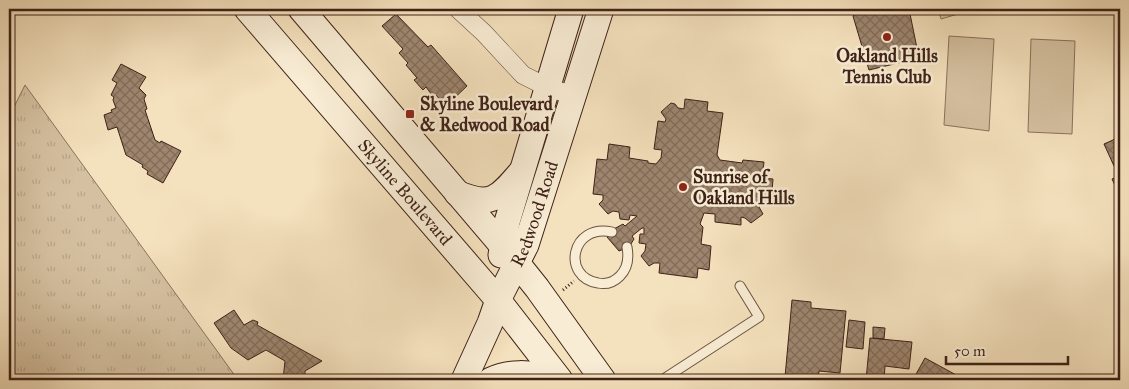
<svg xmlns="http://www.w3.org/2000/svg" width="1129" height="389" viewBox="0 0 1129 389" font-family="'IM FELL Great Primer',serif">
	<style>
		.grass { fill: url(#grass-tufts); stroke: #8a725c }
		.pitch { fill: #d5c1a1; stroke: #8a725c }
		.building { fill: url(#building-cross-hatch); stroke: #3e2218 }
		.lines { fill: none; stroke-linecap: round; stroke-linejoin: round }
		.service-casing { stroke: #6c5241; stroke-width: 11 }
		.minor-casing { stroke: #6c5241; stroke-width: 19 }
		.secondary-casing { stroke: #3e2218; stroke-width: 27 }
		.path { stroke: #3e2218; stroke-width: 3; stroke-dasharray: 1 2.5; stroke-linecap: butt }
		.service { stroke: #f8ecd4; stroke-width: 9 }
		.minor { stroke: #f8ecd4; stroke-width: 18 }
		.secondary { stroke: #f8ecd4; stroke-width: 25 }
		.poi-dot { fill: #8f2418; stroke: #f8ecd4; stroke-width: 2 }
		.labels { text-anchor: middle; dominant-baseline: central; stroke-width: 5; stroke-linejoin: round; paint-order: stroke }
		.poi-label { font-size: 18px; font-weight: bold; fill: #3e2218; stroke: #f8ecd4; text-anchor: start }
		.street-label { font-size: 18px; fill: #3e2218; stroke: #f8ecd4 }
	</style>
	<defs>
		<pattern id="grass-tufts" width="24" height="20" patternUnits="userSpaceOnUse" patternTransform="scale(1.25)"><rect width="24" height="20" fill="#d5c1a1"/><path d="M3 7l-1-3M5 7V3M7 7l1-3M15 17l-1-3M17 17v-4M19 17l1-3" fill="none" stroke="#b8a68a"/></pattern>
		<pattern id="building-cross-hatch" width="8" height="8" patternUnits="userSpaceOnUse" patternTransform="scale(1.25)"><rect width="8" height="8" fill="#9d856e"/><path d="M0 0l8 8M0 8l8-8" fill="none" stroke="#816c59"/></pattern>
	</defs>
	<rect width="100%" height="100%" fill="#f4e1bd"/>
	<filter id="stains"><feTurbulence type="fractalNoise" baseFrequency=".004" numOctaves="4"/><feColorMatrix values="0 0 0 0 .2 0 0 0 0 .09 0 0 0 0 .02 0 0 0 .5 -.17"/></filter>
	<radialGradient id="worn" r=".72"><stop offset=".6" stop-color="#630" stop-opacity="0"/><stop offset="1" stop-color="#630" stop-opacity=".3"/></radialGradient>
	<path class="grass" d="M25,85l213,295h-229v-263z"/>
	<path class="pitch" d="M938,9h37l-34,10z
		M949,36l45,3 -5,92 -45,-6z
		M1031,39l44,2 -3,93 -44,-2z"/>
	<path class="building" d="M859,9h50l10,49 -50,12 -16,-54z
		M396,14l32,33 3,-2 36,41 -21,20 -12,-13 -2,2 -6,-8 -3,3 -9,-10 3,-2 -11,-13 2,-2 -9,-10 4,-4 -21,-23z
		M121,64l25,13 -7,11 7,7 -2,4 3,10 -2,1 10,30 5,3 1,-2 20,10 -18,32 -16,-9 1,-3 -6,-4 1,-2 -17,-10 -9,-28 -9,3 -4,-15 8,-3 -1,-2 5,-2 -3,-8 1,-3 -3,-2 6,-12 -5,-3z
		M685,99l23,3 -1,9 16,2 -6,42 3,5 22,3 1,-3 21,2 -2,16 11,1 -2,24 -11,-1 -1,5 4,7 -12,9 -6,-5 -4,-1v8l-26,-3v-8l-11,-1 -4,11 3,3 -2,17 10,2 -2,24 -11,-2 -1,10 -38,-5 1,-10h-6l-5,3 -8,-10 4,-5 1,-7 -7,-1 1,-9h4v-6h-2l-10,8 2,3 -5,8 -10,4 -12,-14 7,-8 9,-5 2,2 12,-10 -7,-1 -1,5 -9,-1 -1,-7 -6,-1 -5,3 -9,-10 4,-4v-5l-10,-1 4,-35 10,1 2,-16 21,3 -1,11 19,3v2l8,1 5,-6 1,-8 -8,-1 4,-28 7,1 1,-3 -5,-7 10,-9 4,1 3,4 6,1z
		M1120,133v30l-6,3 -10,-22 9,-4z
		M1120,176v20l-8,-17z
		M792,300l19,2v6l35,3 -6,62 -21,-2 -1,9 -33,-3z
		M234,310l10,15 9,-5 5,2 -1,3 65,36 -17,10v9h-22l2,-19 -19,-11 -18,10 -17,-12 -17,-25z
		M849,320l16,2 -2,27 -17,-2z
		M873,327l12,1 -1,11 -11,-1z
		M870,338l42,4 -3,27 -24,-3 -1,14h-18z
		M925,358l33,18 -2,4h-33l-8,-4z"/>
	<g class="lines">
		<g class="service-casing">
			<path id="service" d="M612,232c-41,-9 -51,45 -14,51 9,2 16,-1 22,-7 8,-8 9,-18 7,-29
				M662,380l97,-63 -19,-31"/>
		</g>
		<g class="minor-casing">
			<path id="minor" d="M458,9l26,24 39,42 24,12 27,9"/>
		</g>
		<g class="secondary-casing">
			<g id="secondary">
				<path id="s1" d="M247,9l251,291 62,80"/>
				<path d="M301,9l216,254 20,25 66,92"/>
				<path d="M457,193c34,15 42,5 64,-21"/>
				<path d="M501,255l6,-33 64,-213"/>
				<path id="s2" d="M464,380l26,-57 8,-23 28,-55 75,-236"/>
				<path d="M491,380c17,-8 40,-9 57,0"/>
			</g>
		</g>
		<path class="path" d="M563,290l11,-9"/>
		<use href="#service" class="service"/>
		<use href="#minor" class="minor"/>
		<use href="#secondary" class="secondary"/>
	</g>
	<g class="poi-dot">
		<circle cx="887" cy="37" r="5"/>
		<rect x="405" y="109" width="10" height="10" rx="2.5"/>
		<circle cx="683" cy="187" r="5"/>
	</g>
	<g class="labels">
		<g class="poi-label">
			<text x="887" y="56" text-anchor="middle">Oakland Hills<tspan x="887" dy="21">Tennis Club</tspan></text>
			<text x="420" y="104">Skyline Boulevard<tspan x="420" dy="21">&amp; Redwood Road</tspan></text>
			<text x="693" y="177">Sunrise of<tspan x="693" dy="21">Oakland Hills</tspan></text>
		</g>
		<g class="street-label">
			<text stroke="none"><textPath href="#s1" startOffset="242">Skyline Boulevard</textPath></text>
			<text stroke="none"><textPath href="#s2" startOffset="181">Redwood Road</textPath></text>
		</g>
	</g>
	<rect width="1129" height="389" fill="none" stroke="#f4e1bd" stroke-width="30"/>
	<rect x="10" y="10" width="1109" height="369" fill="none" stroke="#3e2218" stroke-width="2.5"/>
	<rect x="15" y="15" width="1099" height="359" fill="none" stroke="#3e2218"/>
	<path d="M946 356v8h122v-8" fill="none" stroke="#3e2218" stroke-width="2.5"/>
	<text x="954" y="356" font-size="15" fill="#3e2218" stroke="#f8ecd4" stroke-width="4" paint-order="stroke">50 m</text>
	<rect width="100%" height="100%" filter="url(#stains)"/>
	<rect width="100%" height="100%" fill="url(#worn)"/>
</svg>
